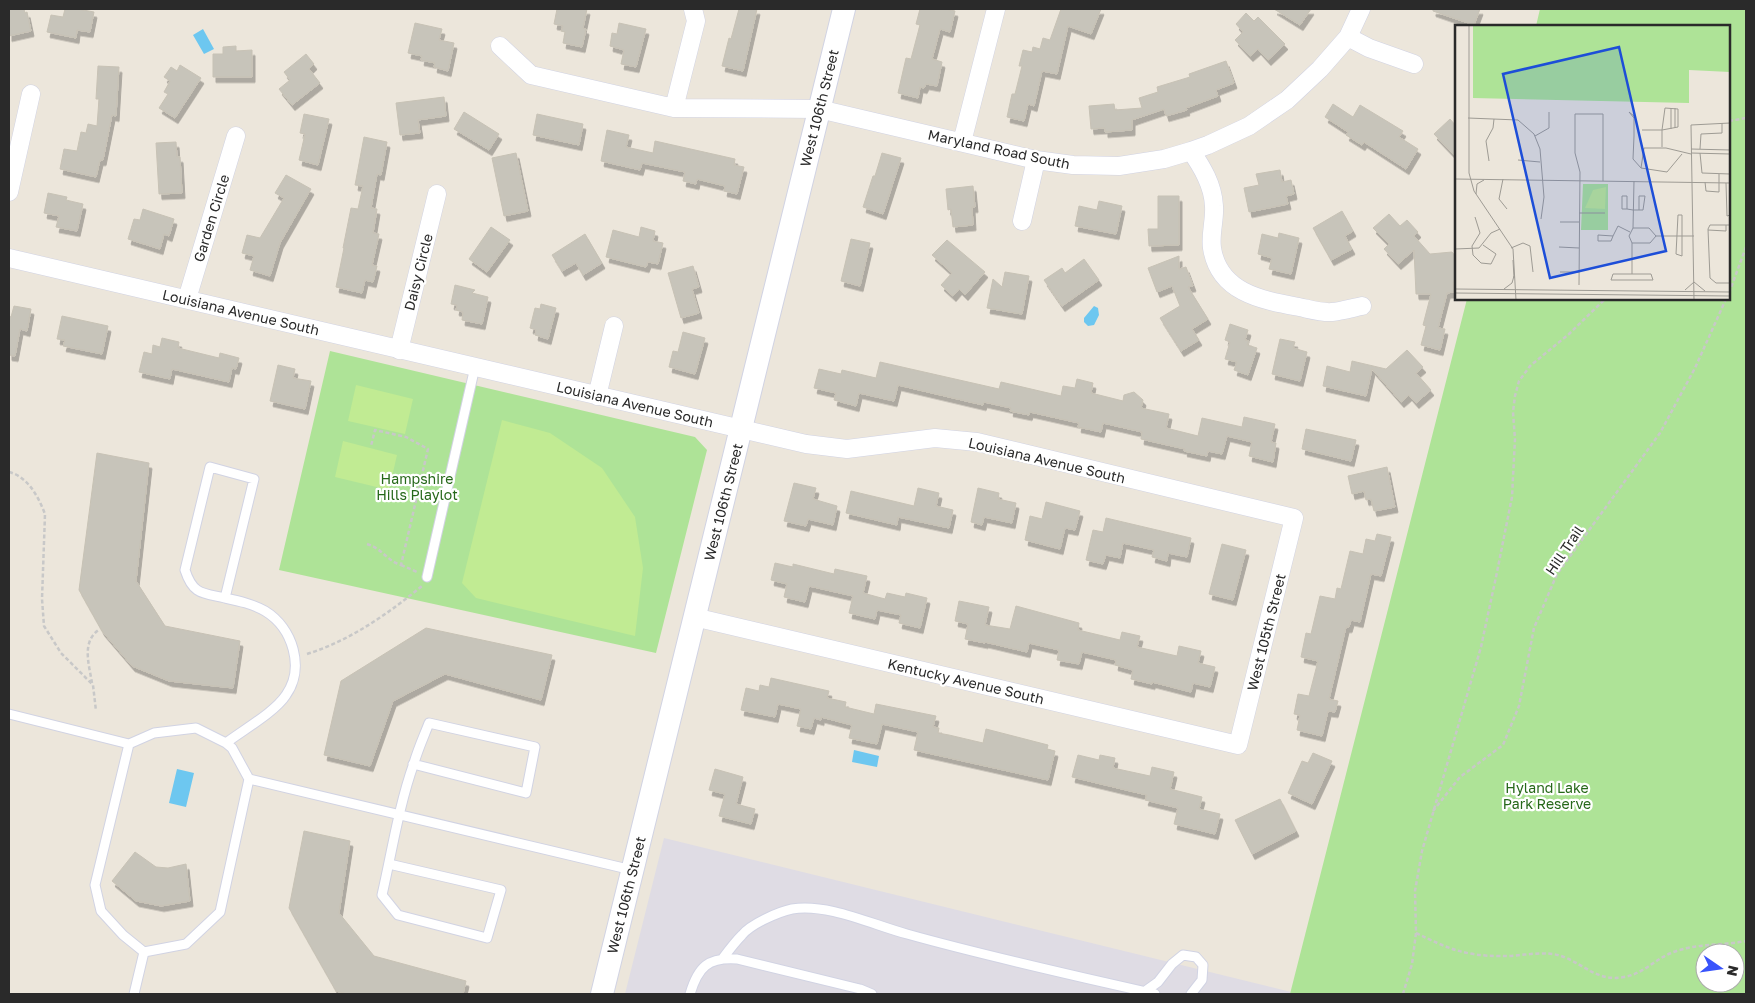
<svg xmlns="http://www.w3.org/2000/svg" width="1755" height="1003" viewBox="0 0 1755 1003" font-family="'Golos Text',sans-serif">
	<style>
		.industrial { fill: #dfdce4 }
		.green { fill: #aee397; fill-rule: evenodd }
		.pitch { fill: #c1eb93 }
		.water { fill: #6dc7f0 }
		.building { fill: #c7c4ba; stroke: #c7c2b5; filter: url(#shadow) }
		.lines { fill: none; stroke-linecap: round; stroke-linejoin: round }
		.service-casing { stroke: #d1d3e3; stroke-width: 11 }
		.minor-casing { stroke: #d1d3e3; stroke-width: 19 }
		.tertiary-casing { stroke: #d1d3e3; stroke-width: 24 }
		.path { stroke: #c8c8c8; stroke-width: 2.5; stroke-dasharray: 4 2.5; stroke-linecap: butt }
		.service { stroke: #fff; stroke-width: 9 }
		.minor { stroke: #fff; stroke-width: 18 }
		.tertiary { stroke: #fff; stroke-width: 22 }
		.labels { text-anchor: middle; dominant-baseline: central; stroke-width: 4.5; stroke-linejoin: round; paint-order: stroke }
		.street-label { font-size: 14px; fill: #2a2a2a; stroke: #fff }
		.park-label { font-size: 14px; fill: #266819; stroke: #fff }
		.inset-road { fill: none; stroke: #9e9b94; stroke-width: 1 }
		.view { fill: #1d4ed8; fill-opacity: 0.15; stroke: #1d4ed8; stroke-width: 2.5 }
		.inset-edge { fill: none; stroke: #2a2a2a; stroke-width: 2.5 }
	</style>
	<defs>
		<filter id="shadow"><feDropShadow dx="3" dy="5.5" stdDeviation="0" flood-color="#0004"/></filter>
	</defs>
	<rect width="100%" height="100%" fill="#ece6db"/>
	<path class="industrial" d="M664,838l627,154 -1,2h-665z"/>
	<path class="green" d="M1540,9h206v985h-456l177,-695h262v-273h-193zM1705,953h30v30h-30z
		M330,351l365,86 12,13 -51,203 -377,-83z"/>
	<path class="pitch" d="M356,385l57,14 -8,35 -57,-13z
		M502,420l48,13 52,35 33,49 8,51 -8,68 -159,-38 -14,-15z
		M343,441l54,14 -8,35 -54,-13z"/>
	<path class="water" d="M203,29l11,20 -10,5 -11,-19z
		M1094,306l4,2 1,7 -5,10 -6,1 -4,-4v-4z
		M854,750l25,6 -2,11 -25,-5z
		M177,769l17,4 -8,34 -17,-4z"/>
	<path class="building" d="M9,9h15l1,4 2,-1 4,19 -22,5z
		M65,9h13l16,3 -4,20 -13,-2 -1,8 -29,-6 4,-17 12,2z
		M557,9h30l-4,19 3,1 -4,18 -19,-4 2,-11 -4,-1 2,-5 -9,-2z
		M739,9h18l-14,62 -21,-5 7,-28 2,1z
		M920,9h26l9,2 -5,21 -10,-3 -8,30 10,3 -5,24 -11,-2 -2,4 -4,-1 -2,11 -20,-5 8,-35 5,1 9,-34 -4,-1z
		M1061,9h40l-10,25 -23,-8 -11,48 -15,-3 -8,35 -6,-2 -4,17 -17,-4 5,-23h3l7,-28h-3l4,-16 9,2 1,-5 7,2 3,-11 7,2z
		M1274,9h37l-11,16z
		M1433,9h47l-6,16 -41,-14z
		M1246,13l8,8 4,-4 27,27 -17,16 -10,-11 -8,7 -15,-16 8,-8 -7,-8z
		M415,23l27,6 -3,11 15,3 -6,28 -14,-4 1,-4 -14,-3 1,-4 -14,-3z
		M619,23l27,6 -10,38 -15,-3 3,-14 -14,-4 2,-13 5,1z
		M236,46v5l16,-1v27h-39v-23h10v-7z
		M306,54l8,10 -5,5 11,14 -28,22 -13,-16 11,-9 -6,-8z
		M1226,61l8,22 -18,7 2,6 -32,12 1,2 -21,6 -2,-7 -32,11v10l-27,2v-4l-14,1 -2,-23 25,-2 1,6 27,-2 -3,-10 19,-6 -1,-5 33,-10 -1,-3z
		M180,65l21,13 -26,40 -16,-10 9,-14 -4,-2 6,-11 -6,-4 7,-10 6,4z
		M98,66l21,1 -3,49 -4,-1 -9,45h-3l-4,17 -36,-8 4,-20 13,2 4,-19 5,1 2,-9 9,2 2,-27h-3z
		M444,97l2,19 -28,4 2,13 -20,2 -4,-32z
		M1333,104l20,13 7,-12 43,26 -4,6 19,12 -12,20 -42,-27 -2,3 -16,-10 2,-3 -23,-15z
		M464,112l35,22 -10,16 -35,-21z
		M304,114l25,5 -11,46 -19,-5 6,-26 -5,-1z
		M537,114l46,10 -4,21 -46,-10z
		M1450,119l6,7v31l-22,-23z
		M607,130l22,5 -3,12 27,6 2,-12 80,18 -1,6 10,2 -7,27 -13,-3 1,-5 -28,-7 -1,5 -13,-3 2,-9 -43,-9 -2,7 -39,-9z
		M364,137l23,5 -6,33 -4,-1 -6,34 6,1 -4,24 6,1 -7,31 5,1 -4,16 -8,-2 -3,13 -26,-6 8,-39h-1l8,-40 7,1 5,-23 -8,-1z
		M176,142l1,15h3l2,36 -23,1 -3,-51z
		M516,153l12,58 -24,5 -12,-58z
		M882,153l19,5 -18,56 -20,-7 10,-31h2z
		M1280,170l2,12 9,-2 3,14 -8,2 2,8 -39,8 -5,-24 15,-3 -3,-11z
		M286,175l25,14 -31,54 -10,33 -20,-6 4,-14 -12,-3 5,-18 13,3 24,-40 -9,-5z
		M973,186l2,21h-3l1,18 -20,2 -2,-18 -3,1 -2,-21z
		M48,193l19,4 -1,3 17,4 -6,27 -21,-4 3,-11 -15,-3z
		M1158,196h21v49l-30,1 -1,-17h10z
		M1099,201l23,5 -6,28 -41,-8 4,-20 18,4z
		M143,209l31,10 -5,17 -5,-2 -4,15 -32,-10 6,-20 6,1z
		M1342,211l11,20 -8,5 7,13 -21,11 -18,-32z
		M1389,214l11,12 7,-6 11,12 -4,4 16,18 22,-2 4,5v25h-3l1,10 -7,1 -9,35 7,1 -5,21 -19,-5 5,-19 -3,-1 8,-31h-15l-2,-44 -16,14 -14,-15 5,-5 -16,-16z
		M491,227l19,13 -23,32 -18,-13z
		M641,227l14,4 -2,10 10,2 -5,21 -10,-2 -2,5 -40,-10 7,-27 26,7z
		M1279,233l20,5 -8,36 -22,-5 3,-11 -14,-4 4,-20 16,4z
		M585,234l17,29 -19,12 -7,-12 -14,8 -10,-16z
		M851,239l19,4 -10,43 -19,-5z
		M947,240l38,32 -20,23 -6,-6 -6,7 -12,-11 11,-12 -20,-18z
		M1179,256v13l7,-2 7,19 -5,1 20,32 -16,10 7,11 -18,11 -21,-33 20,-12 -8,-20 -15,6 -9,-24z
		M1084,259l15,21 -37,26 -18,-26 18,-12 3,5z
		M693,266l6,21 -7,2 7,24 -18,5 -13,-45z
		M1005,272l24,4 -7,38 -35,-6 6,-29 9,8z
		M455,285l20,5 -3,3 16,4 -6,27 -20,-4 1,-8 -7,-2 1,-5 -6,-1z
		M541,304l15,4 -8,31 -13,-4 1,-5 -6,-2 5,-20 5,1z
		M14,306l17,3 -4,22 -7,-2 -5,27 -6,-1v-39l2,1z
		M62,316l46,10 -6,28 -39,-8 2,-6 -8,-1z
		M1230,324l18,6 -3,10 4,1 -2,4 10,3 -9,27 -14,-5 3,-8 -12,-3 5,-17 -5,-2z
		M683,332l22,6 -10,36 -26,-7 4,-16 5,1z
		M162,338l17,4 -1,6 41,10 1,-5 19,5 -3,11 -4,-1 -3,14 -57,-13 -2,10 -31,-7 5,-20 8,2 1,-9 7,2z
		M1280,339l15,3 -2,6 14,4 -7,29 -28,-7z
		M1407,350l16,17 -7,6 15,17 -15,13 -7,-8 -8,7 -29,-33 -6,27 -43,-10 4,-20 23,6 2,-11 34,8z
		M880,362l119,27 2,-7 60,14 2,-10 12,2 2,-9 16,4 -2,10 32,8 1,-6 10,-3 9,8 -2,8 28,6 -3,14 32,8 4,-18 40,9 2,-10 31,7 -4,18 5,1 -3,19 -24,-6 3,-14 -25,-6 -5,18 -14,-3 -1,5 -23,-5 1,-2 -44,-10 1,-7 -39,-9 -2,9 -23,-5 1,-4 -49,-11 -1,3 -19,-4 1,-3 -27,-6 -1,3 -85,-20 -4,16 -35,-8 -3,13 -22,-6 2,-7 -22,-5 5,-19 22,5 1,-4 34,8z
		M278,365l17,4 -2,9 18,3 -6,28 -35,-8z
		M1306,429l50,11 -5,21 -49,-12z
		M97,453l52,10 -13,118 29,45 75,15 -7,47 -64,-7 -37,-15 -30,-35 -23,-41z
		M1387,467l8,40 -21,4 -3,-12 -5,1 -2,-9 -12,3 -4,-18z
		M794,483l22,5 -3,11 24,7 -4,19 -25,-6 -2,7 -22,-5z
		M918,488l21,5 -3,13 17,4 -4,18 -51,-11 -1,8 -51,-12 5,-22 63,15z
		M978,488l21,5 -1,6 18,4 -4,20 -28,-6 -2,8 -11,-3z
		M1046,502l34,9 -5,19 -10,-2 -5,21 -35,-9 5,-24 12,3z
		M1106,518l85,20 -4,19 -19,-4 -1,8 -15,-4 2,-7 -31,-7 -3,15 -14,-3 -3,9 -17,-4 7,-30 10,2z
		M1377,534l14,3 -10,39 -10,-2 -11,48 -9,-2 -2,7h-3l-17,72 9,2 -3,11 -7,-1 -6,25 -25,-6 3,-15 -6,-1 4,-20 11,2 9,-35 -17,-4 5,-24 5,1 9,-38 15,3 2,-11 4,1 9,-38 13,3 3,-15 9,2z
		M1222,544l24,6 -13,50 -24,-6z
		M775,563l18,4v-3l41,10 1,-5 32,7 -4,17 22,6 2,-6 18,4 1,-4 21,5 -7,30 -21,-5 2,-8 -24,-5 -2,9 -26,-6 4,-17 -44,-10 -4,16 -21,-5 3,-13 -16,-4z
		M959,601l30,6 -4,18 25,4 6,-23 63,17 -1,7 42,10 2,-8 18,4 -3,11 40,9 2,-10 22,5 -3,12 17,4 -5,20 -17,-4 -2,9 -39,-10v2l-21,-5 2,-9 -18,-5 1,-5 -34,-8 -3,12 -22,-4 2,-10 -30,-7 -2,9 -42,-10v1l-20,-4 3,-15 -13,-3z
		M426,628l126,27 -11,45 -96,-26 -52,27 -23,65 -46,-11 17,-74z
		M771,678l58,13 -2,7 19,4 -1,5 29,7 2,-10 60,12 -3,11 6,1 -1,5 11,2 34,8 3,-14 62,16 -1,4 8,2 -7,29 -134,-30 4,-18 -36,-8 -5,20 -28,-6 3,-13 -31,-8v3l-7,-2 -3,11 -14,-3 4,-17 -23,-5 -3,13 -34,-7 5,-22 13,3 1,-6 9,2z
		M1313,753l19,8 -20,43 -24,-11 14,-32 6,2z
		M1078,755l21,5 1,-5 15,3 -2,10 37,8 2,-9 22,5 -4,17 32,8 -3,12 21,5 -5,20 -41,-10 4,-16 -33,-8 2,-5 -75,-18z
		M715,769l28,8 -7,27 19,5 -4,15 -32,-8 6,-22 -16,-4z
		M1280,799l16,32 -44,23 -17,-34z
		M304,831l46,10 -11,72 35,43 92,25 -3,13h-116l-11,-3 -47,-83z
		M135,852l21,15 12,1 18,-4 4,37 -29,5 -25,-5 -24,-20z"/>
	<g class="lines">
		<g class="service-casing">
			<path id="service" d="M427,577l48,-210
				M225,598c-22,-5 -32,-3 -40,-28l25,-103 44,12 -29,119c14,3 28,6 40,13 28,17 40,57 21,84 -11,17 -43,35 -60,48
				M9,714l120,30 25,-11 42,-5 30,15 6,5 17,31 383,91
				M129,744l-34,141 6,26 22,24 21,17 42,-8 34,-32 29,-133
				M389,864l112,26 -14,48 -89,-23 -16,-20c10,-44 17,-90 32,-132 4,-14 10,-27 15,-40l106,24 -9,46 -113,-29
				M723,958c6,-8 12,-16 19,-23 9,-11 36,-23 50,-26 36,-6 81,16 115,25 82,23 165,41 248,60
				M1144,992l14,-10 14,-18 11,-9 13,2 7,8 -1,15 -11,14
				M134,994l10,-42
				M690,994c8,-27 18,-37 47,-35l123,30 12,5"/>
		</g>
		<g class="minor-casing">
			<path id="minor" d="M1348,37l21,11 45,16
				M500,46l31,29 143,33 145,1 217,51 37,5 46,1 45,-7 27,-8 17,-6 41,-19 38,-26 33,-31 28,-32 13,-28
				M674,108l22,-87 -3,-12
				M962,142l34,-133
				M1191,151c11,16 22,34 23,55 1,14 -4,28 -2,42 7,45 50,52 87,59 10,2 23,6 33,5 10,-1 20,-4 30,-6
				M9,192l22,-98
				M1022,221l14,-61
				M9,258l797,186 41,5 88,-11 42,4 317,76 -56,227 -544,-128
				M187,299l49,-163
				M399,350l38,-156
				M597,396l17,-70"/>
		</g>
		<g class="tertiary-casing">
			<path id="tertiary" d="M602,994l242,-985"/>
		</g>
		<path class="path" d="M1729,121l17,-3
			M1729,293l17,-46
			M9,472c19,5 29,24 36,42l-3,85 2,27 17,27 32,32 3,26
			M367,544c16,5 20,17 34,21l27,-116 -22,-12 -31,-7 -4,16
			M401,565l16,7
			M307,654c42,-13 81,-40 115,-68
			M92,683c-3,-19 -11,-42 8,-54
			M1433,811l27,-34 43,-32 16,-39 15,-78 23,-54 103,-141 35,-65 31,-69
			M1416,933c31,15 48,23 84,23 21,1 44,-7 64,1 22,9 35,25 60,20 19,-3 30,-17 47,-24 24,-10 50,-7 75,-12
			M1403,994l9,-30 4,-31 -1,-42 7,-40 59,-204 15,-70 16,-80 3,-58 -2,-27 2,-16 4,-15 11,-15 39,-32 36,-35"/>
		<use href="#service" class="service"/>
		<use href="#minor" class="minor"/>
		<use href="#tertiary" class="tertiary"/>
	</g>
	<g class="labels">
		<g class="street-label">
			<text transform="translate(819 108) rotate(-76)">West 106th Street</text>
			<text transform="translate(999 149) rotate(12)">Maryland Road South</text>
			<text transform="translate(211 218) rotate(-73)">Garden Circle</text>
			<text transform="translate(418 272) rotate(-76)">Daisy Circle</text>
			<text transform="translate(241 312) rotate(13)">Louisiana Avenue South</text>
			<text transform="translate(635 404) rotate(13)">Louisiana Avenue South</text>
			<text transform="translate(1047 460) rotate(13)">Louisiana Avenue South</text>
			<text transform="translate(723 502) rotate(-76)">West 106th Street</text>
			<text transform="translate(1564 550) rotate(-56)">Hill Trail</text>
			<text transform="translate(1266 632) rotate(-76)">West 105th Street</text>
			<text transform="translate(966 681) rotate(13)">Kentucky Avenue South</text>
			<text transform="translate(626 895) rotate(-76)">West 106th Street</text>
		</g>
		<g class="park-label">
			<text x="417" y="478">Hampshire<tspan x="417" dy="16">Hills Playlot</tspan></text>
			<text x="1547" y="787">Hyland Lake<tspan x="1547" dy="16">Park Reserve</tspan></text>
		</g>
	</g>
	<g transform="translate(1455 25)">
		<rect width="275" height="275" fill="#ece6db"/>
		<path d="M18,0h257v47l-41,-2v33l-216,-5zM128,159h25v46h-27z" fill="#aee397"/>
		<path d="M151,162l-1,22 -20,-1 8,-18z" fill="#c1eb93"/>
		<path class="inset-road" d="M14,0v148l5,18 39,58 3,51M13,93l50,2 16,14 6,15 4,48 -3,22M179,93l-5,-6 5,4v20l-1,23 8,9M220,103v-20M216,104v-21M187,105h20l16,-3v-18l-13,-1 -3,22v17M80,111l14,-8v-16M236,124l39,1M245,124l1,-15 21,-1v-10M236,128l39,1M245,128l2,20 28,1M227,129l-15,18 -26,-4 3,-20h22l25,6M63,135l22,2M34,136l-3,-20 7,-13 1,-9M0,154l275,4M48,154l-4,20 8,10M250,157l1,9 13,1v-18M271,158l1,33 3,-1M21,169l1,-10 7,-4M172,184v-13h-5v13h5l6,1h10l2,-14h-6v14M124,188h26M223,190h4v41l-6,-2zM20,192l5,16 -8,13 1,9 8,8 10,1 5,-10 -13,-9M105,197h19M275,200h-20l-2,4 2,49 6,5h14M253,205l18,1v-6M158,211l-2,5h-13v-6l15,1 5,-10 12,6M201,211h38M177,218h18l6,-7 -7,-8h-16M104,222l20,1M56,223l12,-5 7,3 3,26M0,224l24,-1 12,-15 9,-4M58,235l1,18M105,247h19M177,249h19l2,6h-42l2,-6h19v-31l-3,-7 4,-8 1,-47M124,260l1,-113 -5,-19v-39h28v67M0,264l275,3M49,264l8,-6 2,-7M230,265l9,-8 11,9M0,268l275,3M239,275l-3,-175 39,-2"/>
		<path class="view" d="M164,22l47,204 -116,27 -47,-204z"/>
		<rect width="275" height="275" class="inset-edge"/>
	</g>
	<rect width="1755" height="1003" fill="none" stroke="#2a2a2a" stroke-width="20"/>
	<g transform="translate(1720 968) rotate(103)"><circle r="24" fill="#ffffff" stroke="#aaaaaa"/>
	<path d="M0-4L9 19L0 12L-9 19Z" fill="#3954fb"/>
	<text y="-8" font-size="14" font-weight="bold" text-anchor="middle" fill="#2a2a2a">N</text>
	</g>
</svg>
